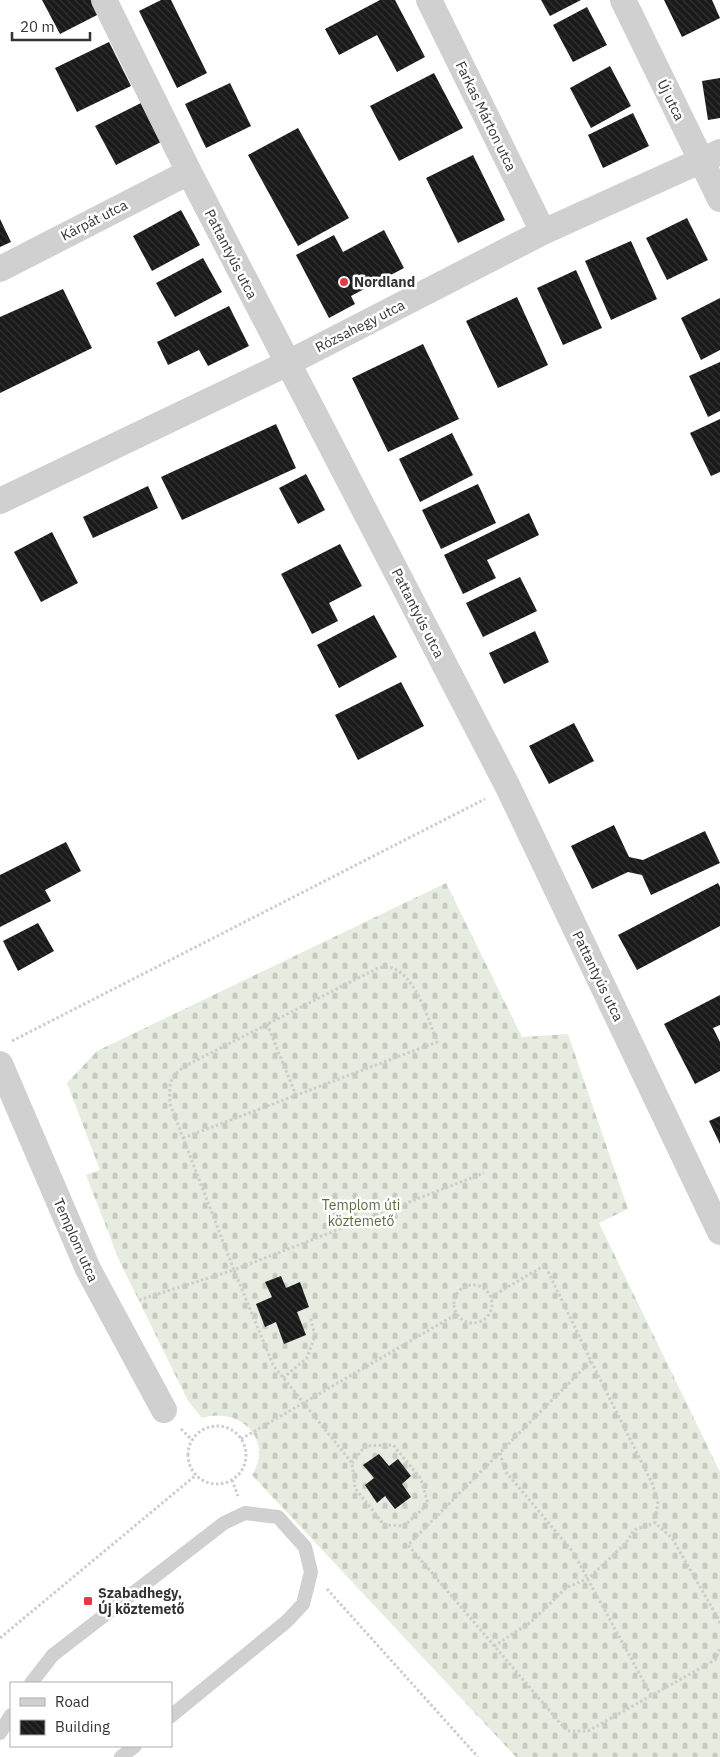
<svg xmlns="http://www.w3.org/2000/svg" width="720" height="1757" viewBox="0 0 720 1757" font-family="'IBM Plex Sans',sans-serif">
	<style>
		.cemetery { fill: url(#cemetery-stones) }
		.building { fill: url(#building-back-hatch) }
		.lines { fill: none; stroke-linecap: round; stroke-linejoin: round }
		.path { stroke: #cdcdcd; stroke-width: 3; stroke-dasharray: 2.5 2.5; stroke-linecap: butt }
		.lane { stroke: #d0d0d0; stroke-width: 14 }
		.street { stroke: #d0d0d0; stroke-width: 26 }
		.poi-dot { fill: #e63946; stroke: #fff; stroke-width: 2 }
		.labels { text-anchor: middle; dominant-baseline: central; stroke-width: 5; stroke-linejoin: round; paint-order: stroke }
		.street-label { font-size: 14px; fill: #333; stroke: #fff }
		.poi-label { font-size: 14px; font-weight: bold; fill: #333; stroke: #fff; text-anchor: start }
		.park-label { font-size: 14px; fill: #56703f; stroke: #fff }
	</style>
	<defs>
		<pattern id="cemetery-stones" width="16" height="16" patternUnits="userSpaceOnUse" patternTransform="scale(1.25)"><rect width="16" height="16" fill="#e6ecdf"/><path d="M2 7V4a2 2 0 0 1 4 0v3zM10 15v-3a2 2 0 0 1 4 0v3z" fill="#c6cbc0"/></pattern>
		<pattern id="building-back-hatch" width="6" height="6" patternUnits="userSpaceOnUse" patternTransform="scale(1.25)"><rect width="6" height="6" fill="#1a1a1a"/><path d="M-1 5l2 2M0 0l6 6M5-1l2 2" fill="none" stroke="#333"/></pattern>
	</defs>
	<rect width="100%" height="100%" fill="#fff"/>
	<path class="cemetery" d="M446,883l76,154 46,-3 60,175 -29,14 121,249v285h-204l-264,-282c3,-5 6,-12 7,-18 3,-32 -31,-48 -57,-39l-14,-17 -69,-141 -33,-85 14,-5 -33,-87 30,-32z"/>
	<path class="building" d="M42,0h52l7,13 -41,21z
		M161,0h10l36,73 -30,15 -38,-77z
		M380,0h15l30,57 -28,15 -20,-37 -38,20 -14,-26z
		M541,0h40l-31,16z
		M664,0h48l8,18 -38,19z
		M587,7l20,38 -34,17 -20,-37z
		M109,42l22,44 -54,26 -22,-44z
		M610,66l21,40 -40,22 -21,-40z
		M434,73l29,55 -64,33 -29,-55z
		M720,78v40l-12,2 -6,-39z
		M230,83l21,43 -45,22 -21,-44z
		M141,103l20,39 -45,23 -21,-39z
		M633,113l16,33 -46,22 -15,-33z
		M298,128l51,90 -51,28 -50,-91z
		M473,155l32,65 -47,23 -32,-65z
		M181,210l19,35 -48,26 -19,-35z
		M687,218l21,42 -41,20 -21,-42z
		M0,219l11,23 -11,5z
		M384,230l20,38 -53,28 4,8 -26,14 -33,-63 38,-20 9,17z
		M631,241l26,58 -46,21 -26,-59z
		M203,258l19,34 -47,25 -19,-34z
		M576,270l26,58 -39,17 -26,-57z
		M63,289l29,59 -92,45v-76z
		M517,297l31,68 -50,23 -32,-67z
		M720,298v52l-19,10 -20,-42z
		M229,306l20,40 -41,20 -9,-16 -31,15 -11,-23z
		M423,344l36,75 -71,33 -36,-74z
		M720,362v49l-12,6 -19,-41z
		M720,419v53l-9,4 -21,-43z
		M276,424l20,44 -114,52 -21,-43z
		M452,433l21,42 -53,27 -21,-43z
		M306,474l19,36 -27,14 -19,-36z
		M478,484l18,39 -55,26 -19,-39z
		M148,486l10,22 -65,30 -10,-21z
		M529,513l10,22 -52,25 9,18 -33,16 -19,-39z
		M52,532l26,51 -37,19 -27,-50z
		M340,544l22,42 -33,17 9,18 -26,13 -31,-60z
		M520,577l17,34 -54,26 -17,-34z
		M374,615l23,42 -58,31 -22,-43z
		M535,631l14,31 -45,22 -15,-31z
		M401,682l23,44 -66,34 -23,-45z
		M574,723l20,38 -45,23 -20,-38z
		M614,825l15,32 14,3 62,-29 15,32 -69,32 -9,-20 -14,-3 -36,17 -21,-43z
		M66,842l15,29 -36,19 6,11 -51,26v-52z
		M718,883l2,4v39l-83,44 -19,-35z
		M38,923l16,28 -36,20 -15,-30z
		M720,995v30l-7,3 7,14v29l-25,13 -31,-60z
		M720,1116v28l-11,-23z
		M281,1276l5,12 14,-6 9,25 -12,5 9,23 -22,9 -8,-22 -11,5 -9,-23 16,-7 -7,-15z
		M379,1454l10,12 9,-7 13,17 -9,8 9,13 -16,12 -10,-13 -8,7 -12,-18 9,-7 -11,-13z"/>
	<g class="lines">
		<path class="path" d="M267,1024l29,71
			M12,1041l473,-242
			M454 1304a19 19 0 1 1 38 0a19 19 0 1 1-38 0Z
			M491,1297l54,-32 46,96 61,122 6,18 -3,22 17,15 47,82 1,5
			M139,1300l95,-30 -64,-166c-1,-22 -1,-27 17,-39l189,-96c3,-1 8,-3 11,-2 27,2 42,54 50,75l-254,96
			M591,1361l-183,184 159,186h21l127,-71 5,-11
			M283,1378l24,-20 8,-22 -5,-20
			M188 1455a29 29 0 1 1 58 0a29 29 0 1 1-58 0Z
			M181,1429l11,11
			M241,1439l216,-125
			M500,1453l5,18 68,81 78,143
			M352,1463l13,-17 28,-1 28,34 7,25 -24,22 -20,-1 -29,-37 -3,-25 -79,-98 -39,-95 250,-97
			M232,1480l6,16
			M327,1589l151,168
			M0,1638l196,-163
			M494,1646l37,-24 35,-34 23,-10 37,-35 8,-13 21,-7"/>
		<path class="lane" d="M31,1683l22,-28 171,-132 21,-10 33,4 27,30 6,25 -8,32 -17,18 -115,94
			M0,1733l11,-18
			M121,1757l14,-11"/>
		<path class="street" d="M104,0l85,172 319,615 212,445
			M429,0l114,232
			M623,0l97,199
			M0,269l189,-97
			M0,501l288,-138 255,-131 177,-80
			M0,1064l88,205 76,141"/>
	</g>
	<g class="poi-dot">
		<circle cx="344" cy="282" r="5"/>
		<rect x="83" y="1596" width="10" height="10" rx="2.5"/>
	</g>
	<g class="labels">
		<g class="street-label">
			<text transform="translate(671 100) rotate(64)">Új utca</text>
			<text transform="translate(486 116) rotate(64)">Farkas Márton utca</text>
			<text transform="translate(94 220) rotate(-27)">Kárpát utca</text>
			<text transform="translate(231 254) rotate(63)">Pattantyús utca</text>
			<text transform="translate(360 326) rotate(-27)">Rózsahegy utca</text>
			<text transform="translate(418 613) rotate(63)">Pattantyús utca</text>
			<text transform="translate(598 976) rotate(64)">Pattantyús utca</text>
			<text transform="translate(76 1240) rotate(66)">Templom utca</text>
		</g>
		<g class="poi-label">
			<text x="354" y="282">Nordland</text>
			<text x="98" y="1593">Szabadhegy,<tspan x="98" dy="16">Új köztemető</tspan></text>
		</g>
		<g class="park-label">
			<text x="361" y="1205">Templom úti<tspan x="361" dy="16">köztemető</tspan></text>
		</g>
	</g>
	<rect x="10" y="1682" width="162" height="65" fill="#ffffff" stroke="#adadad"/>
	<rect x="20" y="1698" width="25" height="8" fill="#d0d0d0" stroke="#adadad"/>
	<text x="55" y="1707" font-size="15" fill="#333333">Road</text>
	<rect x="20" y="1720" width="25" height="15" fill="url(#building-back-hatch)" stroke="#adadad"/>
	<text x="55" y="1732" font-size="15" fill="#333333">Building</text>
	<path d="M12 32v8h78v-8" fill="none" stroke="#333333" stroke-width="2.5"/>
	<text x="20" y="32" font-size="15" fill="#333333" stroke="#ffffff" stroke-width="4" paint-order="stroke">20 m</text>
</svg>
